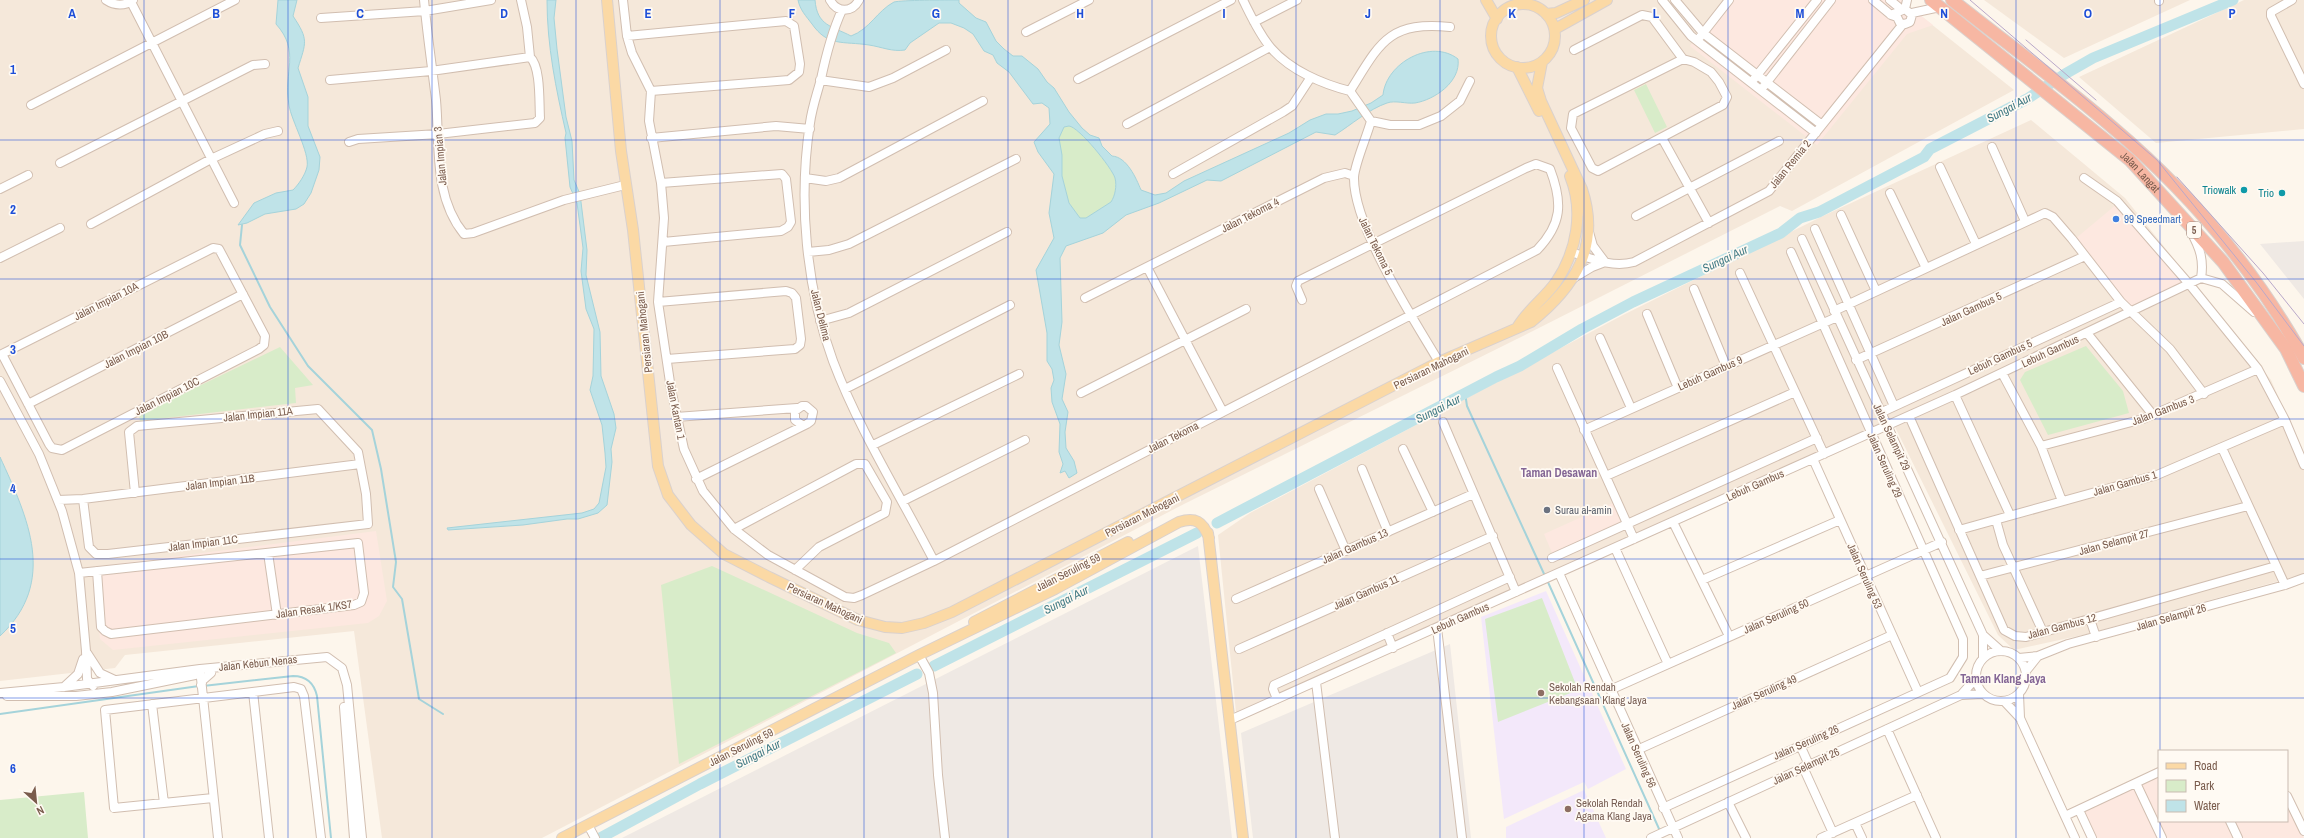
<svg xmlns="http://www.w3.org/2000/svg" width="2304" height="838" viewBox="0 0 2304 838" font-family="'Archivo Narrow',sans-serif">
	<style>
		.residential { fill: #f5e8da }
		.commercial { fill: #fde8e0 }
		.industrial { fill: #efe9e4 }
		.education { fill: #f3e8fa }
		.green { fill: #d8ecc9 }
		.water { fill: #bfe3e8; stroke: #a5d3da; fill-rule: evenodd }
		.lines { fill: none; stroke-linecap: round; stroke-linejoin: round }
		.stream { stroke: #a5d3da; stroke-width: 2 }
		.river { stroke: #bfe3e8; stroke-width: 11 }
		.minor-casing { stroke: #d1beb0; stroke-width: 10 }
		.major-casing { stroke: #dad1cd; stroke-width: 12 }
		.highway-casing { stroke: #dad1cd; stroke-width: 14 }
		.minor { stroke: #fff; stroke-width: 8 }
		.major { stroke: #fbd9a5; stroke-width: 10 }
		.highway { stroke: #f7b7a3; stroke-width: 12 }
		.tram { stroke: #b9a8c9; stroke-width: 1 }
		.grid { fill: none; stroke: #1d4ed8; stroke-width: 1; stroke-opacity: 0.55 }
		.culture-dot { fill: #0f9aa8; stroke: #fffaf3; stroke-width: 1.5 }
		.shop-dot { fill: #3f7fe0; stroke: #fffaf3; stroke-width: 1.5 }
		.worship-dot { fill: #6b7280; stroke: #fffaf3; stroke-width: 1.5 }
		.education-dot { fill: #8d6e63; stroke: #fffaf3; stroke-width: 1.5 }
		.labels { text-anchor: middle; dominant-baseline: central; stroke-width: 3.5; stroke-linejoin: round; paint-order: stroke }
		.shield { fill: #fffaf3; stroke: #a28b7f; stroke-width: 1 }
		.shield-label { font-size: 10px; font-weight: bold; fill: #7a5c4d }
		.street-label { font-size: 11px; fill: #7a5c4d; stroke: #fffaf3 }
		.culture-label { font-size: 11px; fill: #0d838f; stroke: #fffaf3; text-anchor: end }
		.shop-label { font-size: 11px; fill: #366cbe; stroke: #fffaf3; text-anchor: start }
		.worship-label { font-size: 11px; fill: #5b616d; stroke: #fffaf3; text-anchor: start }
		.education-label { font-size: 11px; fill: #785e54; stroke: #fffaf3; text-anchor: start }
		.water-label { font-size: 12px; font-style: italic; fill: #437c86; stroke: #fffaf3 }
		.neighbourhood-label { font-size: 12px; font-weight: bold; fill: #846695; stroke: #fffaf3 }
		.grid-label { font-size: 13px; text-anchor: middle; font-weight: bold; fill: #1d4ed8; stroke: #fffaf3; stroke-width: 3.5; stroke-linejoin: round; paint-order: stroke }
	</style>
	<rect width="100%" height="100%" fill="#fdf6ec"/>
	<path class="residential" d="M0,0h1901l113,90 -222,121 -12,-5 -259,131 -337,167 -642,334h-160l-28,-207 -229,24 -10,13 -115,13z
		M1984,0h206l-126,58z
		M2244,0h60v129l-148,14 -77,-66z
		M2031,120l94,78 146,182 33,75v119l-217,60 -73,16 -16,-15 -103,-208 -658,295 -19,-187 32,-22 373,-198 200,-99z"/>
	<path class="commercial" d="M1725,0h176l32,25 -26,9 -90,111 -127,-99z
		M2117,204l66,79 -52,25 -56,-69z
		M1615,502l9,20 -71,33 -9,-21z
		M376,531l11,70 -8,15 -11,7 -255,27 -13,-11 -9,-72z
		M2159,776v45h128v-21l17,38h-210l-12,-27z"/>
	<path class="industrial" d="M2304,241v58l-44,-55z
		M1198,546l34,292h-610z
		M1450,644l21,194h-218l-12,-105z"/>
	<path class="education" d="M1546,591l80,178 -38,20 -4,-7 -80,37 -23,-202z
		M1584,790l22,48h-100v-11z"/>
	<path class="green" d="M1646,84l21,43 -12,6 -21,-43z
		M1069,126c10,1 43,42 46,52 2,8 0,18 -4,24l-25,16h-6l-11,-15 -7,-27 -3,-38 5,-11z
		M2086,346l37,45 6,22 -81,22 -28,-55 5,-8z
		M280,347l33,38 -18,3 1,15 -156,18 -1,-6z
		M712,566l145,67 32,10 7,10 -217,111 -18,-179z
		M1542,598l36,92 -80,32 -13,-103z
		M84,792l4,46h-88v-38z"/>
	<path class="water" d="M278,0h19l-4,16c16,24 13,26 5,52l10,29v29l12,31 -1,13 -8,23 -7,11 -8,5 -31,5 -18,9 -9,2 16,-22 22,-10 17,-3c6,-6 12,-15 14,-23 3,-14 -16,-47 -18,-62 -6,-34 12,-53 -13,-81z
		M547,0h9l-2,18 3,31 9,68 6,24 2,39 6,14 7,56 -1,25 14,57 1,44 13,38 2,14 -5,21 1,13 -5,43 -9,8 -20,6h-11l-44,6 -75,5 -1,-2 135,-15 12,-4 5,-6 7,-36 -1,-14 -3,-28 -12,-35 3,-14 1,-47 -8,-20 -5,-38 2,-23 -6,-45 -7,-16 -5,-49 1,-5c-10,-44 -19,-87 -19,-133z
		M798,0h17c2,26 17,26 36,36 19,-7 26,-25 43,-34 8,-2 52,-2 65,-2v3l17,15 10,4 10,19 8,8 9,7h9l16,13 9,13 7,6 15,24 13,16 8,7 9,3 3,8 10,10c15,1 24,22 29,34l14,5 11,-2 18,-12 105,-48 21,-13 16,-6h12l14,-3 19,-8 12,-8c3,-32 48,-57 75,-36 3,23 -24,41 -43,44 -9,1 -20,-3 -28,0 -18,6 -36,22 -52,32l-19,-3 -95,49 -14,-1 -48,23 -33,12 -23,18 -37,13 -6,12 2,64 -3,23 7,29 -4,25 6,13 -3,20 1,16 8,13 3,12 -8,5 -4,-7 -5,2 3,-9 -4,-12 1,-28 -8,-22 -1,-14 3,-8 -2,-11 -5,-8v-28l-11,-63 18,-32 -5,-25 5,-39 -16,-22 -4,-10 16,-18 -1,-16 -7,-5 -9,1 -24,-32 -12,-9 -4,-8 -9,-4 -11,-17 -9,-6 -13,-5h-12l-29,20 -5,7c-13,2 -23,-3 -36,-5 -26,-4 -41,2 -57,-21 -6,-8 -12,-14 -14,-24zM1069,126c10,1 43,42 46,52 2,8 0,18 -4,24l-25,16h-6l-11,-15 -7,-27v-21l-3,-17 5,-11z
		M0,457c28,61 58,125 0,179z"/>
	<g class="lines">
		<path class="stream" d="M242,225l-2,20 30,62 38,59 64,64 9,39 15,93 -3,25 9,12 17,100 24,15
			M1465,393l2,13 78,170
			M1547,580l113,251
			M203,686l90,-10c14,0 21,7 24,20l14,142
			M0,714l199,-28"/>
		<path class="river" d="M1217,523l279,-146 24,-11 62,-37 51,-27 148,-69 19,-15 19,-6 105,-55 6,-8 97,-50 38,-25 28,-16 140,-58
			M934,666l263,-133
			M600,838l100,-54 217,-110"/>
		<g class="minor-casing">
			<path id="minor" d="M106,0c9,6 19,6 27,0
				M130,0l104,203
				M424,0c3,33 8,66 12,100 4,44 -3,96 28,134l9,-1 91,-33 61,-15
				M623,0l4,36 5,17 19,38 -2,30 12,62 3,35 -6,84 13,87 13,60 19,42 31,38 34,26 77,42 9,1 8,-3 72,-34 603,-311c25,-26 26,-47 13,-81l-14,-5 -10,4 -228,113 -2,5 6,14
				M830,0c7,13 22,13 29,0
				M1243,0c8,16 16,34 28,48 19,22 51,36 79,43
				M1662,0l29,36 125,97
				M1675,0l28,33 119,92
				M1873,0l18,15
				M1890,0l12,10
				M2159,0v1
				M2292,0l-21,12v4l33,68
				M1905,9l7,6 -2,7 -5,2 -5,-1 -3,-6 -6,-2z
				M1905,9l2,-9
				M842,10c-10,22 -16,45 -21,69 -4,15 -9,29 -11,44 -12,78 -4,165 23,238 26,69 67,134 101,200
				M1912,13l28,-6
				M321,18l104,-7 66,-11
				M1254,22l43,-22
				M1026,32l63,-32
				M627,36l159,-15 8,5 6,38 -1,8 -10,8 -138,11
				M1700,37l29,-37
				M1574,50l68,-35 10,2 31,42 11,3 17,10 8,10 8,15 -4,8 -125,66 -6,-3 -21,-40 2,-14 110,-55
				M1078,79l153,-79
				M1754,79l63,-79
				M330,80l101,-9 99,-14
				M820,80l49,7 24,-9 53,-28
				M1764,86l67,-86
				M1350,91c30,-48 38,-70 100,-64
				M1350,91l21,30
				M31,105l204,-105
				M1371,121c-4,15 -16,42 -17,56 -1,49 59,141 85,185
				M1371,121l19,4h29l22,-9 19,-15 10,-20
				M1127,124l143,-77
				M651,138l125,-12 34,3
				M1662,138l47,85
				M349,142l9,-3 80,-5 97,-11 5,-5c-1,-16 1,-51 -10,-61l-3,-30 -6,-27
				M1992,147l33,74
				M60,163l193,-98 12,-1
				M1940,167l36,77
				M1173,174l110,-62 9,-6 19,-29
				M805,178l21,3 13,-3 144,-77
				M2084,178l33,23 73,84 68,84 27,51 19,45
				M661,183l121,-9 4,5 5,43 -3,5 -7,4 -118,11
				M0,189l28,-14
				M1890,193l36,75
				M1841,215l35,76
				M1636,216l143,-75
				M91,224l120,-65 54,-25 13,-3
				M1815,229l79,177
				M1589,232l4,14 12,16
				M2191,232c9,16 13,28 10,46
				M1802,239l181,396v23
				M808,252l21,-2 20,-6 167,-85
				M1571,252c21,7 42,16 63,10l135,-71 134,-167
				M0,258l60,-30
				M1147,267l76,145
				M1740,273l84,181
				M1572,279l20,-12 13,-5
				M1694,289l32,77
				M1085,298l239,-120 21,-5 9,3
				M658,302l128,-11 6,2 4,5 5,41 -1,6 -5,4 -128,10
				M1834,311l211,-98 8,4 19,22 49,63 49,47 34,45
				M1647,314l31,74
				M820,321l29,-8 158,-81
				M2087,333l66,82
				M1600,338l31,70
				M0,355l10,-5 203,-102 6,1 46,87 -1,9 -5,4 -197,101 -10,-2 -3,-4 -47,-90
				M1856,360l229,-104
				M1557,368l77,171
				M2002,373l39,73 21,55
				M0,381l39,73 23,57 17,62 7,78 1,28 6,7
				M845,389l165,-84
				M1081,393l165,-84
				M1955,395l55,120
				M28,404l215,-110
				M1880,413l241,-111
				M1909,416l95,214 11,6 11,1 250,-71
				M676,417l121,-9
				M1443,422l73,170
				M1584,430l253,-113
				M873,445l146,-71
				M2041,446l102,-27 115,-50
				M2222,448l63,137
				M1403,449l30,63
				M1813,459l105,233
				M1362,469l26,63
				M1606,476l189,-84
				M696,479l111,-55 4,-3 2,-9 -7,-6h-4l-7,5v9l7,5
				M1319,489l27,62
				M83,499l6,48 7,7h12l260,-30 -2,-30 -8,-42 -40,-43 -181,17 -8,6 6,61
				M58,500l25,-1 277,-35
				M903,501l122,-61
				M1996,520l7,25 40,87
				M1673,522l56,114
				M734,529l122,-65h9l22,38 -2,11 -66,34 -24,23
				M1959,530l198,-55 128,-55
				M1615,548l53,116
				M268,553l9,62
				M1552,558l265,-120
				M79,573l279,-30 6,50 -3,9 -7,3 -243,29 -6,-3 -4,-4 -4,-56
				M1559,573l119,265
				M1980,576l268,-70
				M1702,580l138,-60
				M1236,599l237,-105
				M2090,619l6,18
				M1437,628l25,210
				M1387,633l6,15
				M1983,635l18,16
				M1239,649l254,-113
				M1976 676a25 25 0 1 1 50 0a25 25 0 1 1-50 0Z
				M87,653l13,20 15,7
				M919,655l10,18 4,20 5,82 7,63
				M2019,658l19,-2
				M200,669l18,169
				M2026,671l12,-15 30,-12 217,-59 19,-7
				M1316,682l19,156
				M201,685l2,-5 8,-7
				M64,687l14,-13 5,-15
				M1610,690l332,-148
				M253,692l16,146
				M0,693l64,-6 136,-18 127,-12 15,11 5,17 15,153
				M2019,694l1,24
				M1961,695l22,-1
				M7,696h69l36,-4 83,-17
				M1277,699l-4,-10 1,-4 236,-108
				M2005,702l15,16 55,120
				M152,704l12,99
				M344,707l10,131
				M1230,720l725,-325 246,-117 21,6 32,28
				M1887,729l49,109
				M1800,745l9,20
				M1637,750l255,-115
				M1803,767l30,66
				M2136,783l26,55
				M2287,796l17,35
				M213,798l-99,10 -9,-98 189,-23 7,2 3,7 17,142
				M1728,802l18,36
				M1663,808l287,-130 13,-21v-18l-172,-387
				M2079,810l13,28
				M2065,816l94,-44
				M2230,821l8,17
				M1855,823l7,15
				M588,825l7,13
				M1651,838l310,-143 15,-17
				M1821,838l96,-43"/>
		</g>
		<g class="major-casing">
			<path id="major" d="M607,0l14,151 12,79 25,236 10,29 23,30 33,29 45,23 89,43 27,7 17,1 22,-5 28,-11 487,-250 92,-40c44,-35 70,-76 51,-133l-41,-88 -4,-13 5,-26
				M1486,0l11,19
				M1491 36a32 32 0 1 1 64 0a32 32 0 1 1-64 0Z
				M1546,14l10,-1 28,-13
				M1555,29l52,-29
				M1517,67l22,44
				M1517,328c10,-18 27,-29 39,-46 21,-31 28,-71 14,-106
				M1208,533l35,305
				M974,622l154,-80
				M562,838l357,-183 136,-66 124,-67c16,-5 24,-1 30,16"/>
		</g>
		<g class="highway-casing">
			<g id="highway">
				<path id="s1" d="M1931,0l199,160 93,102 63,87 18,37"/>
				<path d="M1952,0c53,42 108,82 159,126 77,65 144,144 193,232"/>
			</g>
		</g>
		<use href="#minor" class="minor"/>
		<use href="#major" class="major"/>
		<use href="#highway" class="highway"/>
		<path class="tram" d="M1970,0l187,160 99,122 48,64
			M2026,40l70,60
			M2177,177l86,96 41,51"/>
	</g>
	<path class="grid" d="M144,0v838M288,0v838M432,0v838M576,0v838M720,0v838M864,0v838M1008,0v838M1152,0v838M1296,0v838M1440,0v838M1584,0v838M1728,0v838M1872,0v838M2016,0v838M2160,0v751M0,140h2304M0,279h2304M0,419h2304M0,559h2304M0,698h2304M2160,821v17"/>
	<g class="culture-dot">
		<circle cx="2244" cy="190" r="4"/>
		<circle cx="2282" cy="193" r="4"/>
	</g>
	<circle class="shop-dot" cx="2116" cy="219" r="4"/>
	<circle class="worship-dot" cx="1547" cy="510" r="4"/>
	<g class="education-dot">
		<circle cx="1541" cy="693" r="4"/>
		<circle cx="1568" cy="809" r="4"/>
	</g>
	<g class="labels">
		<rect class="shield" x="2187" y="222" width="14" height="16" rx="3"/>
		<g class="shield-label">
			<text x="2194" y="230">5</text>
		</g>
		<g class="street-label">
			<text transform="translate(440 156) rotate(-95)">Jalan Impian 3</text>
			<text transform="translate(1790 164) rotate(-51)">Jalan Remia 2</text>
			<text stroke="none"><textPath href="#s1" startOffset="271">Jalan Langat</textPath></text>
			<text transform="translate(1250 215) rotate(-27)">Jalan Tekoma 4</text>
			<text transform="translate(1376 246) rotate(64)">Jalan Tekoma 5</text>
			<text transform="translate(106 301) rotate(-27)">Jalan Impian 10A</text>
			<text transform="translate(1971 309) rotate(-25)">Jalan Gambus 5</text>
			<text transform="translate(821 315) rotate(76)">Jalan Delima</text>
			<text transform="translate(644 332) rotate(-96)">Persiaran Mahogani</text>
			<text transform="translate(136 349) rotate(-27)">Jalan Impian 10B</text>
			<text transform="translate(2050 351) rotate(-25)">Lebuh Gambus</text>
			<text transform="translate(2000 357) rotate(-25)">Lebuh Gambus 5</text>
			<text transform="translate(1431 368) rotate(-26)">Persiaran Mahogani</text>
			<text transform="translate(1710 373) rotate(-24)">Lebuh Gambus 9</text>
			<text transform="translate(167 396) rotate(-27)">Jalan Impian 10C</text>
			<text transform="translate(676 410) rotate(79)">Jalan Kantan 1</text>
			<text transform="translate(2163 410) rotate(-21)">Jalan Gambus 3</text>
			<text transform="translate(258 414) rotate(-6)">Jalan Impian 11A</text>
			<text transform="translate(1173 437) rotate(-27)">Jalan Tekoma</text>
			<text transform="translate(1892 437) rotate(65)">Jalan Selampit 29</text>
			<text transform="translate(1885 465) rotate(66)">Jalan Seruling 29</text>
			<text transform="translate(220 482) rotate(-7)">Jalan Impian 11B</text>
			<text transform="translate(2125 483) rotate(-16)">Jalan Gambus 1</text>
			<text transform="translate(1755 485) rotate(-24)">Lebuh Gambus</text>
			<text transform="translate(1142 515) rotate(-27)">Persiaran Mahogani</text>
			<text transform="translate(2114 542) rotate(-15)">Jalan Selampit 27</text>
			<text transform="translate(203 543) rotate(-7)">Jalan Impian 11C</text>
			<text transform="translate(1355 546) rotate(-24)">Jalan Gambus 13</text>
			<text transform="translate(1068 572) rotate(-27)">Jalan Seruling 59</text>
			<text transform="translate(1865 576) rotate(66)">Jalan Seruling 53</text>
			<text transform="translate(1366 592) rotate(-24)">Jalan Gambus 11</text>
			<text transform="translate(825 603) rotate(25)">Persiaran Mahogani</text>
			<text transform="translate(314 609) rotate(-8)">Jalan Resak 1/KS7</text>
			<text transform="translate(1776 616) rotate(-24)">Jalan Seruling 50</text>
			<text transform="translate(2171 617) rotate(-16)">Jalan Selampit 26</text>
			<text transform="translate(1460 618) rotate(-24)">Lebuh Gambus</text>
			<text transform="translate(2062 626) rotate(-15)">Jalan Gambus 12</text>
			<text transform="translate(258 663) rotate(-6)">Jalan Kebun Nenas</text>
			<text transform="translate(1764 692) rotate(-24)">Jalan Seruling 49</text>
			<text transform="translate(1806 742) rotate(-24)">Jalan Seruling 26</text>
			<text transform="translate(741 747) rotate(-27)">Jalan Seruling 59</text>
			<text transform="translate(1639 755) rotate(66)">Jalan Seruling 56</text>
			<text transform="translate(1806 766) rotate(-25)">Jalan Selampit 26</text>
		</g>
		<g class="culture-label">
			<text x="2236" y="190">Triowalk</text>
			<text x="2274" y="193">Trio</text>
		</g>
		<g class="shop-label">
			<text x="2124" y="219">99 Speedmart</text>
		</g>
		<g class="worship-label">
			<text x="1555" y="510">Surau al-amin</text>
		</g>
		<g class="education-label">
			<text x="1549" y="687">Sekolah Rendah<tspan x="1549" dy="13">Kebangsaan Klang Jaya</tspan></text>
			<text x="1576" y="803">Sekolah Rendah<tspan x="1576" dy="13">Agama Klang Jaya</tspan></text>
		</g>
		<g class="water-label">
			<text transform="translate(2009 108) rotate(-28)">Sungai Aur</text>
			<text transform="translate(1725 259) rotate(-25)">Sungai Aur</text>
			<text transform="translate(1438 409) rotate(-27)">Sungai Aur</text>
			<text transform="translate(1066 600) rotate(-27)">Sungai Aur</text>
			<text transform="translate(758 754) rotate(-27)">Sungai Aur</text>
		</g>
		<g class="neighbourhood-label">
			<text x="1559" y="473">Taman Desawan</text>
			<text x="2003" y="679">Taman Klang Jaya</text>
		</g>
	</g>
	<g class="grid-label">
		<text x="72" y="18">A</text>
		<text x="216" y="18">B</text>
		<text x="360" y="18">C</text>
		<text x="504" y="18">D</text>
		<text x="648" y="18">E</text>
		<text x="792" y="18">F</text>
		<text x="936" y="18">G</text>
		<text x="1080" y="18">H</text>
		<text x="1224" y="18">I</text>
		<text x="1368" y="18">J</text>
		<text x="1512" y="18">K</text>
		<text x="1656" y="18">L</text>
		<text x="1800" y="18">M</text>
		<text x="1944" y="18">N</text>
		<text x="2088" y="18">O</text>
		<text x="2232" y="18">P</text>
		<text x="13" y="74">1</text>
		<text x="13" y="214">2</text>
		<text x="13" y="354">3</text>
		<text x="13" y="493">4</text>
		<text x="13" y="633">5</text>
		<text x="13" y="773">6</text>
	</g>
	<rect x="2158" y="750" width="130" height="72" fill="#fffaf3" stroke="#cabbb1"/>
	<rect x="2166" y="763" width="20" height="6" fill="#fbd9a5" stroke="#cabbb1"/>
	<text x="2194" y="770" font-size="12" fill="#7a5c4d">Road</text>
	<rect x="2166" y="780" width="20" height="12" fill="#d8ecc9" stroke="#cabbb1"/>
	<text x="2194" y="790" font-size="12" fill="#7a5c4d">Park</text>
	<rect x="2166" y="800" width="20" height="12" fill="#bfe3e8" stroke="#cabbb1"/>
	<text x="2194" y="810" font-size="12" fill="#7a5c4d">Water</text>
	<g transform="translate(36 802) rotate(153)" stroke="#fffaf3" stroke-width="3" paint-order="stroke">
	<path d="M0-3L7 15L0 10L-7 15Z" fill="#7a5c4d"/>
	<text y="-6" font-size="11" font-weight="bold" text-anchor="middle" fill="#7a5c4d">N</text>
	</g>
</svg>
